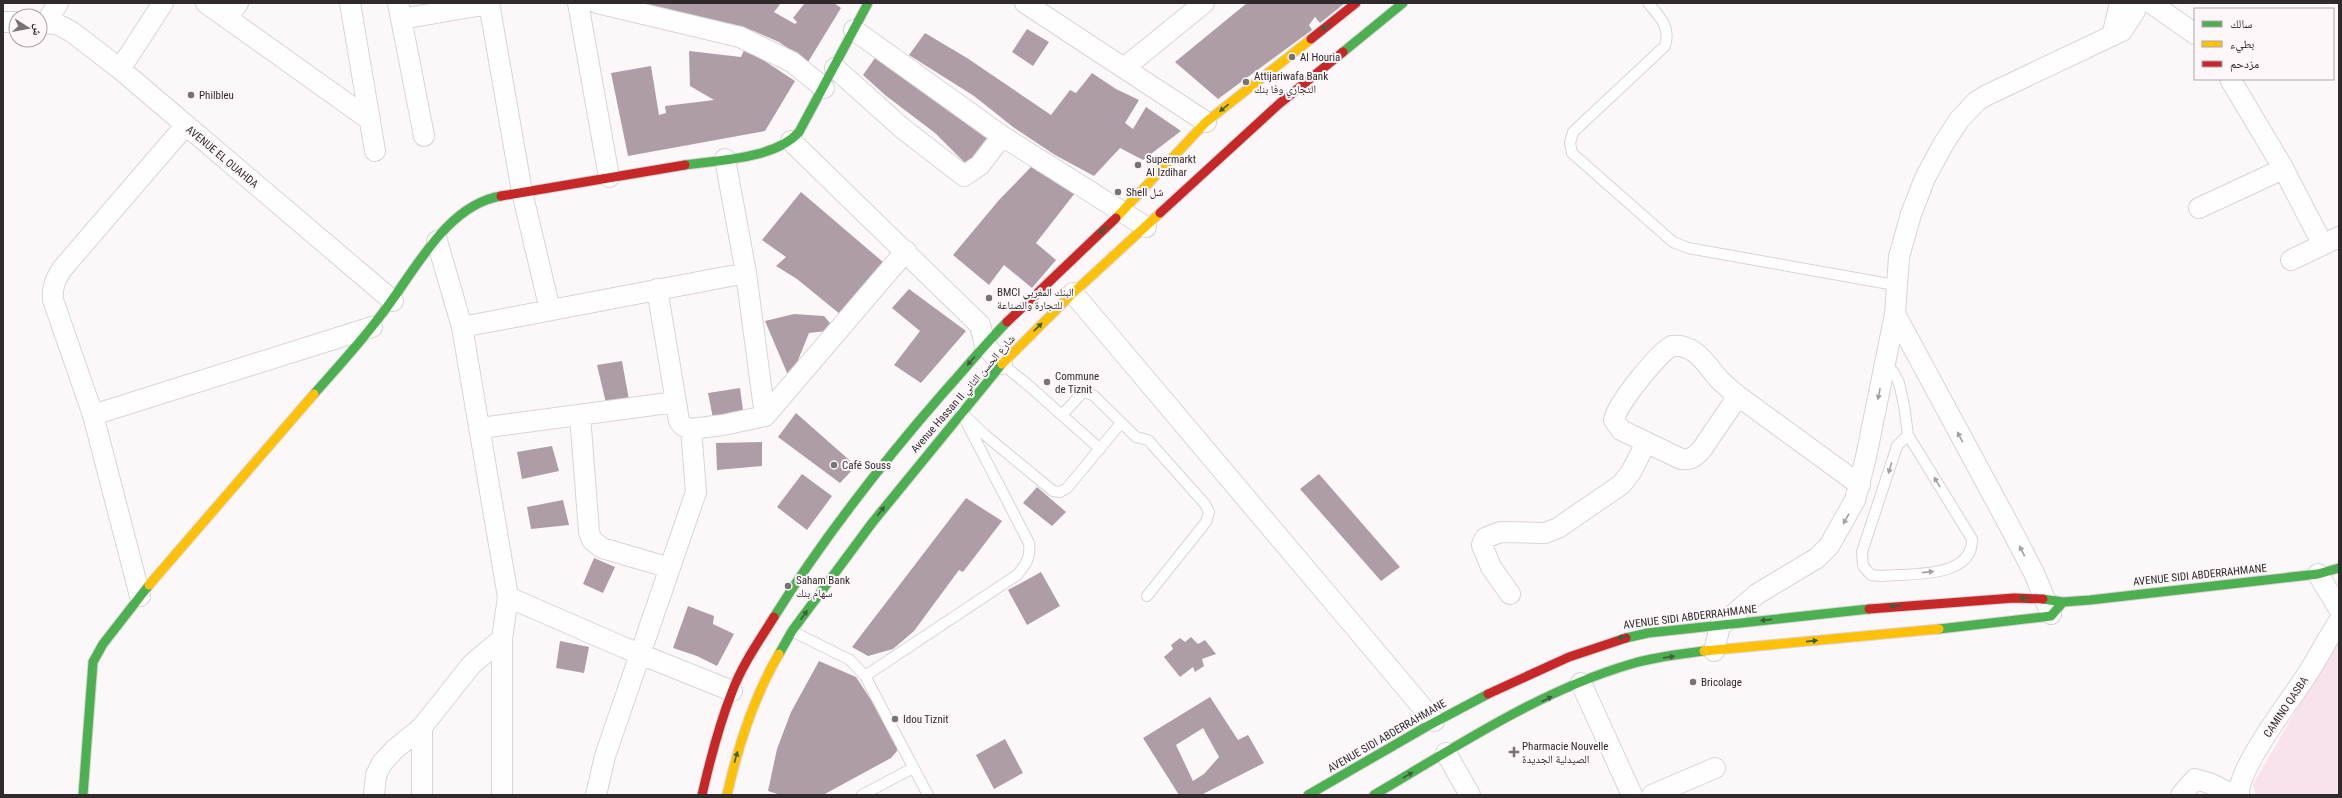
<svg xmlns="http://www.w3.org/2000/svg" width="2342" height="798" viewBox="0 0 2342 798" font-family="'Roboto Condensed','Noto Naskh Arabic',sans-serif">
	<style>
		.green { fill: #f8e3ed }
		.building { fill: #ae9da6; fill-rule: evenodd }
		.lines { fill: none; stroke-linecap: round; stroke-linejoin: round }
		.lane-casing { stroke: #d9d4d6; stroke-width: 12 }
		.street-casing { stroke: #d9d4d6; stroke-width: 22 }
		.fast-casing { stroke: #d9d4d6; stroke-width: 11 }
		.slow-casing { stroke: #d9d4d6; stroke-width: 11 }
		.jam-casing { stroke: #d9d4d6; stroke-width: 11 }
		.lane { stroke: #fffefe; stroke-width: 10 }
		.street { stroke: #fffefe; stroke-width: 20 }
		.fast { stroke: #4caf50; stroke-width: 9 }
		.slow { stroke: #ffc107; stroke-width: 9 }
		.jam { stroke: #c62828; stroke-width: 9 }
		.oneway { fill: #3b5f3b }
		.oneway2 { fill: #a29fa0 }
		.poi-dot { fill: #777275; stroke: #fdf7fa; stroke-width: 1.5 }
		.labels { text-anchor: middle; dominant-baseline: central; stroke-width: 4; stroke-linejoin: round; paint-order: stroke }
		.poi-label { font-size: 11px; fill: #302a2d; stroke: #fdf7fa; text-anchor: start }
		.street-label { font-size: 11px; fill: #302a2d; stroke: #fdf7fa }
	</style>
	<rect width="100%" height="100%" fill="#fcf8fa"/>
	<path class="green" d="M2339,637v158h-83l-3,-11z"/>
	<path class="building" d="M628,3h153l-7,9 21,12 2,-2 -4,-4 11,-14 -2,-1h32l7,5 -33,54 -29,-20 -25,-11z
		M1247,3h98l-25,20 -5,-6 -6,8 3,5 -94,69 -43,-37z
		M1027,29l22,13 -16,24 -21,-14z
		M925,33l42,25 84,57 19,-25 6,3 16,-20 24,16 23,11 -14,23 8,6 13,-22 35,24 -38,29 -23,-12 -26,28 -39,-21 -42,-28 -39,-31 -65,-41z
		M745,48l50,33 -30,50 -137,25 -17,-83 40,-7 8,49 7,-2 -1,-7 49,-6 -24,-14 -1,-35 52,6z
		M875,58l27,16 89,64 -23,28 -33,-33 -50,-38 -22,-20z
		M1032,166l43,27 -39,50 20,17 -24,28 -28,-23 -15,20 -36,-30 46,-55z
		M801,192l89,76 -44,51 -49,-40 -21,-13 10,-9 -24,-17z
		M909,289l57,42 -45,52 -27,-18 26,-34 -28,-23z
		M794,314l30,2 12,14 -27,3 -19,47 -25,-59z
		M622,361l7,39 -23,3 -9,-38z
		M740,388l3,22 -30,8 -5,-25z
		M796,413l60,53 -16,17 -62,-46z
		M762,442v24l-45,4 -1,-27z
		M552,446l7,25 -37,8 -5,-27z
		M802,474l30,22 -25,34 -30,-23z
		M1319,474l81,93 -19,14 -81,-92z
		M1037,487l29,25 -14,14 -29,-23z
		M966,498l36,23 -39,51 -4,-2 -45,61 -21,18 -25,7 -16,-9z
		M563,500l6,25 -38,4 -4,-22z
		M594,558l21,9 -12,26 -20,-9z
		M1041,572l19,34 -33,19 -19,-35z
		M688,606l26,10 -1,8 21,10 -17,32 -20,-10 -24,-8z
		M1191,637l7,7 7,-4 11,14 -14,5 2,7 -9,6 -2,-5 -13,10 -16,-20 9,-8 -2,-4 9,-7 5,4z
		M560,641l29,6 -5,26 -28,-5z
		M819,661l37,16 36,55 6,14 -1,5 -6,7 -68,37h-42l-13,-4 9,-42 14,-37z
		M1210,697l28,43 10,-5 16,28 -63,32h-22l-36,-57zM1203,728l16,29 -15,17 -11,7 -17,-36z
		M1005,739l18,34 -29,16 -18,-34z"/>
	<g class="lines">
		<g class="lane-casing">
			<path id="lane" d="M1648,3c12,14 23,24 17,43l-92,86 -3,11 2,10 101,89 15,6 207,37
				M1885,363l9,10 5,10 5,22 4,30 64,104c1,40 -61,34 -91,37l-10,-1 -8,-9 -1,-14 35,-106 11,-11
				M1002,364l26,21 72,64
				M1062,415l21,-23 10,3 43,42 12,3 57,64 4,8 -3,10 -59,74
				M966,417l19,18 68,56 7,1 7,-4 54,-65
				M792,631l58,29 15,16 63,119
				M865,676l152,-101c9,-11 14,-17 12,-32l-68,-131
				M862,795l51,-27"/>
		</g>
		<g class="street-casing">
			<path id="street" d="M206,3l21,15
				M238,3l-11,15 143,102
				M350,3l25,148
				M398,3l26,133
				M489,3l33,189 28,118
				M578,3l31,174
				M597,3l143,34 52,25 32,26
				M1025,3l181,119
				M2151,3l44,31
				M401,19l88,-15
				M3,22h13
				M40,23l17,1 15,8 48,37 273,232
				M46,23l12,-20
				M854,30l148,106 144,91
				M2112,36l8,-33
				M835,68l67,60 62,48 16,-11 22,-29
				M1124,68l80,-65
				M120,69l43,-66
				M2230,79l52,87 41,79
				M791,141l189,184 5,20 17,19
				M725,159l21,114 19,143
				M2199,208l84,-39
				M437,241l25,86 46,270 -6,42v156
				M2291,260l48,-23
				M1073,293l361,428
				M1895,314l114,211 25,48 17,41
				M462,327l284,-54
				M1738,396c-7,-6 -15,-12 -21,-19 -12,-15 -23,-33 -45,-31 -14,7 -55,58 -58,74l7,10 60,29c10,1 14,-2 21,-10l36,-53 122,89
				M676,402l3,19 4,5 8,3 32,-4 42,-9 141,-165
				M93,415l279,-88
				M580,415l9,117 3,8 10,8 68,20
				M481,428l195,-26 -19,-113
				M2318,574l21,35
				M1510,594l-19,-27 -9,-22 3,-7 15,-6 45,1 13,-5 64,-44 9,-12 15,-29
				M140,596l-47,-181 -40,-115c-1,-13 2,-20 9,-31l123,-143
				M508,597l117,51 107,43
				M1714,651l6,-25 37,-32 60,-36 12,-12 26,-46 11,-43 29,-143 4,-57 12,-43 14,-36 19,-35 15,-23 18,-19 10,-6 135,-64 13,-20 1,-8
				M1581,683l51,112
				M1446,753l24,42
				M374,795l2,-20 6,-12 12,-13 28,-23 50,-63 30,-25
				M422,795v-68
				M596,795l9,-39 91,-264 -5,-63
				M1652,795l63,-27
				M2181,795l14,-16 14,4 25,12
				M2239,795c-2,-26 51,-94 67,-119 12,-18 21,-37 33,-55"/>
		</g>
		<g class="fast-casing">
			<path id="fast" d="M1343,52l60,-49
				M685,165c34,-5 90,-6 114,-33l69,-129
				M314,394c23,-26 46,-51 67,-79 32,-40 64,-110 120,-119
				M2043,599l20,3 27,-2 228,-26 21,-6
				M774,617c50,-80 108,-154 170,-225 21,-23 41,-48 63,-70
				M1939,629l112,-13 12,-14
				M1626,638l22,-5 221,-24
				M779,654l13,-23 80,-108 130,-159
				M83,795l10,-133 10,-18 46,-59
				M1308,795l116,-67 64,-34
				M1374,795c82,-48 165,-104 257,-131 24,-7 48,-10 73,-13"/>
		</g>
		<g class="slow-casing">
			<path id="slow" d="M1116,218l90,-96 105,-83
				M1002,364l71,-71 87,-80
				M149,585l165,-191
				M1704,651l235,-22
				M727,795c11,-49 26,-97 52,-141"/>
		</g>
		<g class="jam-casing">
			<path id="jam" d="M1311,39l45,-36
				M501,196l184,-31
				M1160,213l119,-109 64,-52
				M1007,322l109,-104
				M1869,609l145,-11 29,1
				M1488,694l81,-37 57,-19
				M702,795c8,-35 17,-70 30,-103 10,-27 27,-51 42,-75"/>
		</g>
		<use href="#lane" class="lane"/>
		<use href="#street" class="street"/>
		<use href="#fast" class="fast"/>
		<use href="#slow" class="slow"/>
		<use href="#jam" class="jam"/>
	</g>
	<defs><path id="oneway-solid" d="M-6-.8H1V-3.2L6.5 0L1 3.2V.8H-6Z"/></defs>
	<g class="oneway">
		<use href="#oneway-solid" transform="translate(1326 27) rotate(141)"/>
		<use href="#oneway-solid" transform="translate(1224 108) rotate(141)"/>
		<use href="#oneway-solid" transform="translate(1103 230) rotate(137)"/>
		<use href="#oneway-solid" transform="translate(1038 327) rotate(-44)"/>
		<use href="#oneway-solid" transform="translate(971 361) rotate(131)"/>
		<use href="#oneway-solid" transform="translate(881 511) rotate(-52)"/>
		<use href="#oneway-solid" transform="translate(2025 598) rotate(-179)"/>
		<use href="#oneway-solid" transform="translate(1895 606) rotate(174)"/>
		<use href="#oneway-solid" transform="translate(804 615) rotate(-54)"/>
		<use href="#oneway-solid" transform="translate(1766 620) rotate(174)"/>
		<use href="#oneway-solid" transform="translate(1623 637) rotate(168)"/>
		<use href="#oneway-solid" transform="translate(1812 641) rotate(-6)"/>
		<use href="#oneway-solid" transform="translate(1669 657) rotate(-8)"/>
		<use href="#oneway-solid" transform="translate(1547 699) rotate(-27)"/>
		<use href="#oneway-solid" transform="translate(736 757) rotate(-74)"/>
		<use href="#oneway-solid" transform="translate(1408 775) rotate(-30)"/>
	</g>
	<g class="oneway2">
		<use href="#oneway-solid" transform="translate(1879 394) rotate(101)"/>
		<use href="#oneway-solid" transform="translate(1960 437) rotate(-118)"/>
		<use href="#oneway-solid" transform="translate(1890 468) rotate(107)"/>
		<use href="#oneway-solid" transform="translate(1937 482) rotate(-121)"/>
		<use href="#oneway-solid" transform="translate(1846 519) rotate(119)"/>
		<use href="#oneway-solid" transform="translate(2022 551) rotate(-117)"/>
		<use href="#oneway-solid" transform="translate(1928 572) rotate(-6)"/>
	</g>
	<g class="poi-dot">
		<circle cx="1292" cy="57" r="4"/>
		<circle cx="1246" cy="82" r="4"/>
		<circle cx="191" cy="95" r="4"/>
		<circle cx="1138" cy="165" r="4"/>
		<circle cx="1118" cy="192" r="4"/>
		<circle cx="989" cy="298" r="4"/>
		<circle cx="1047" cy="382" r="4"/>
		<circle cx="834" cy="465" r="4"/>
		<circle cx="788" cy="586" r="4"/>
		<circle cx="1693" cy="682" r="4"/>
		<circle cx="895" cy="719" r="4"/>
		<path d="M1512 746h4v4h4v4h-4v4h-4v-4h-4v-4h4z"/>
	</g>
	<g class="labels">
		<g class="poi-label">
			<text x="1300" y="57">Al Houria</text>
			<text x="1254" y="76">Attijariwafa Bank<tspan x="1254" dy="13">التجاري وفا بنك</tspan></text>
			<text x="199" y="95">Philbleu</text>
			<text x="1146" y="159">Supermarkt<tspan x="1146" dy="13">Al Izdihar</tspan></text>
			<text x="1126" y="192">Shell شل</text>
			<text x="997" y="292">BMCI البنك المغربي<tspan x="997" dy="13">للتجارة والصناعة</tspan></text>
			<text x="1055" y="376">Commune<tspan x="1055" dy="13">de Tiznit</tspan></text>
			<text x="842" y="465">Café Souss</text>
			<text x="796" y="580">Saham Bank<tspan x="796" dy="13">سهام بنك</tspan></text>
			<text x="1701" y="682">Bricolage</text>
			<text x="903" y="719">Idou Tiznit</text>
			<text x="1522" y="746">Pharmacie Nouvelle<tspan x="1522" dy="13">الصيدلية الجديدة</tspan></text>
		</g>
		<g class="street-label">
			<text transform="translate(222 157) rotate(40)">AVENUE EL OUAHDA</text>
			<text transform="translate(963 394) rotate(-49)">Avenue Hassan II شارع الحسن الثاني</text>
			<text transform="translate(2200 575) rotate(-6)">AVENUE SIDI ABDERRAHMANE</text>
			<text transform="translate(1690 617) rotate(-7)">AVENUE SIDI ABDERRAHMANE</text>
			<text transform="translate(2286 707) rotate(-56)">CAMINO QASBA</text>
			<text transform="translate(1387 736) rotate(-30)">AVENUE SIDI ABDERRAHMANE</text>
		</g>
	</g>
	<rect width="2342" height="798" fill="none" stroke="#302a2d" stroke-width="8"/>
	<rect x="2194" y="8" width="140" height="72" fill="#fdf7fa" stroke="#aba5a8"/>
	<rect x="2202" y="21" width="20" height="6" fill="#4caf50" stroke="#aba5a8"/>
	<text x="2230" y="28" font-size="12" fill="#302a2d">سالك</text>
	<rect x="2202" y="41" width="20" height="6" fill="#ffc107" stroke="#aba5a8"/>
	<text x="2230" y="48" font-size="12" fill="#302a2d">بطيء</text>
	<rect x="2202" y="61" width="20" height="6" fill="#c62828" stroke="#aba5a8"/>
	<text x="2230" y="68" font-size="12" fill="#302a2d">مزدحم</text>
	<g transform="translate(28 28) rotate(101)"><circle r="19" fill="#fdf7fa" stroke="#aba5a8"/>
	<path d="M0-3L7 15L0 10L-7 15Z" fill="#777275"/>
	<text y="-6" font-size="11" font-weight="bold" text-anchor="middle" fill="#302a2d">ش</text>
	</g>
</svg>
